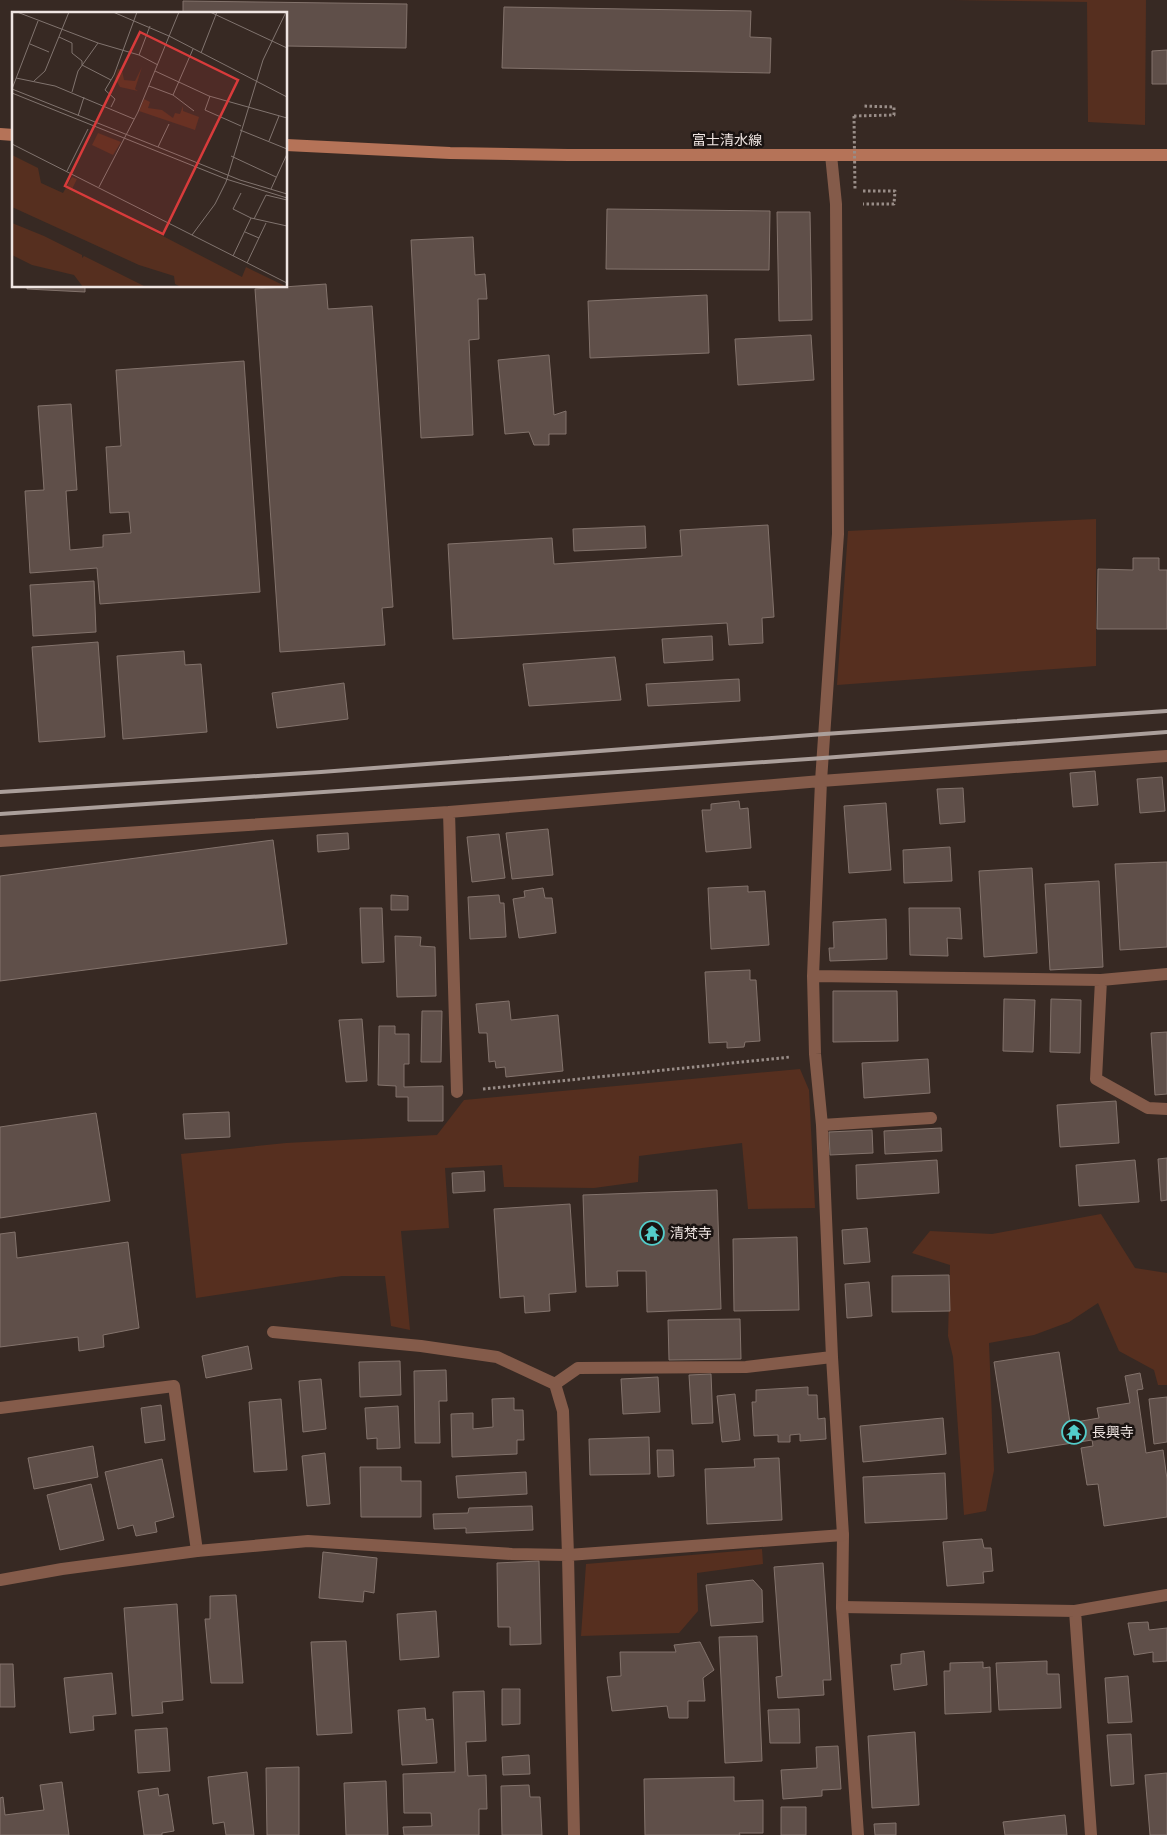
<svg xmlns="http://www.w3.org/2000/svg" width="1167" height="1835" viewBox="0 0 1167 1835" font-family="'Times New Roman','Noto Sans JP',serif">
	<style>
		.green { fill: #562f1f }
		.building { fill: #5f4f49; stroke: #83736c }
		.lines { fill: none; stroke-linecap: round; stroke-linejoin: round }
		.path { stroke: #998d88; stroke-width: 3; stroke-dasharray: 2.5 2.5; stroke-linecap: butt }
		.service { stroke: #845b4a; stroke-width: 12 }
		.minor { stroke: #845b4a; stroke-width: 12 }
		.secondary { stroke: #b57358; stroke-width: 12 }
		.rail { stroke: #ab9f9b; stroke-width: 4 }
		.path-bridge { stroke: #998d88; stroke-width: 3; stroke-dasharray: 2.5 2.5; stroke-linecap: butt }
		.labels { text-anchor: middle; dominant-baseline: central; stroke-width: 5; stroke-linejoin: round; paint-order: stroke }
		.street-label { font-size: 14px; fill: #efe5e2; stroke: #1a1311 }
		.poi-label { font-size: 14px; fill: #efe5e2; stroke: #1a1311; text-anchor: start }
		.inset-road { fill: none; stroke: #81746f; stroke-width: 1 }
		.view { fill: #d83b3b; fill-opacity: 0.15; stroke: #d83b3b; stroke-width: 2.5 }
		.inset-edge { fill: none; stroke: #efe5e2; stroke-width: 2.5 }
	</style>
	<rect width="100%" height="100%" fill="#372923"/>
	<path class="green" d="M953,0h193l-1,125 -57,-3 -1,-120z
		M1096,519v147l-259,19 11,-154z
		M800,1069l9,21 6,118 -67,1 -6,-66 -103,13 -1,26 -44,6 -90,-1 -2,-22 -57,3 4,60 -48,3 9,99 -19,-4 -6,-50h-43l-146,22 -15,-144 105,-11 151,-8 27,-35z
		M1101,1214l34,54 32,5v112h-9l-4,-15 -35,-19 -21,-48 -29,19 -35,13 -45,8 5,127 -8,41 -22,4 -11,-158 -5,-21 2,-71 -38,-12 18,-22 62,3z
		M762,1549l1,15 -66,9 1,38 -19,22 -98,3 5,-72z"/>
	<path class="building" d="M183,1l224,3 -1,44 -120,-2v-32h-103z
		M504,7l247,4 -1,26 21,1 -1,35 -268,-5z
		M1167,50v34h-15v-33z
		M607,209l163,2 -1,59 -163,-1z
		M777,212h33l2,108 -33,1z
		M473,237l2,38 10,-1 2,25h-9l1,40 -10,1 4,95 -52,3 -10,-198z
		M326,284l2,25 44,-3 21,301 -11,1 3,37 -105,7 -25,-363z
		M27,286h58v6l-58,-3z
		M707,295l2,58 -119,5 -2,-57z
		M811,335l3,45 -76,5 -3,-46z
		M549,355l5,60 12,-4v23h-17v11h-15l-5,-13 -24,2 -7,-74z
		M244,361l16,231 -160,12 -3,-36 -67,5 -5,-82 19,-1 -6,-84 33,-2 6,86 -11,1 4,59 33,-3v-12l28,-2 -2,-21 -19,1 -4,-66 15,-1 -5,-76z
		M768,525l6,92 -12,1 1,25 -34,2 -2,-22 -274,16 -5,-95 104,-6 2,26 128,-8 -2,-26z
		M645,526l1,22 -72,3 -1,-22z
		M1133,558h26v12h8v59h-70l1,-60 35,1z
		M94,581l2,51 -63,4 -3,-51z
		M712,636l1,24 -49,3 -2,-24z
		M98,642l7,95 -66,5 -7,-95z
		M184,651l1,14 16,-1 6,68 -84,7 -6,-83z
		M615,657l6,43 -92,6 -6,-42z
		M739,679l1,22 -92,5 -2,-22z
		M344,683l4,36 -71,9 -5,-35z
		M1095,771l3,34 -25,2 -3,-34z
		M1162,777l3,34 -25,2 -3,-34z
		M963,788l2,34 -25,2 -3,-35z
		M739,801l1,8 8,-1 3,40 -45,4 -4,-42h9v-6z
		M886,803l5,67 -42,3 -5,-67z
		M548,829l5,46 -41,4 -6,-46z
		M348,833l1,16 -31,3 -1,-17z
		M499,834l6,44 -33,4 -5,-45z
		M273,840l14,104 -287,37v-105z
		M950,847l2,34 -48,2 -1,-33z
		M1167,862v85l-47,3 -5,-86z
		M1032,868l5,85 -53,4 -5,-86z
		M1099,881l4,86 -53,3 -5,-86z
		M748,886v6l17,-1 4,54 -58,4 -3,-61z
		M543,888l2,10h7l4,35 -37,5 -6,-39 12,-2 -1,-6z
		M391,895l17,1v14h-17z
		M499,895l1,8h4l2,34 -36,2 -2,-42z
		M360,908h22l2,54 -22,1z
		M909,908h51l2,31 -15,-1 1,18 -38,-1z
		M886,919l1,40 -57,2 -1,-13h5l-1,-26z
		M395,936l26,1 -1,9 15,1 1,49 -39,1z
		M750,970v10h6l4,61 -15,1 -1,5 -17,1v-6l-18,1 -4,-71z
		M833,991h64l1,50 -65,1z
		M1004,999l31,1 -2,52 -30,-1z
		M1051,999l30,1 -1,53 -30,-1z
		M509,1001l2,19 47,-5 5,56 -57,6 -1,-10 -9,1 -1,-7 -6,1 -2,-29h-8l-3,-29z
		M422,1011h20l-1,51h-20z
		M362,1019l5,62 -21,1 -7,-62z
		M379,1026h16v8h14v30h-5v23l39,-1v35h-35v-24h-12v-11l-18,-1z
		M1167,1032v62l-12,1 -4,-62z
		M928,1059l2,34 -66,5 -2,-35z
		M1116,1101l3,42 -59,4 -3,-42z
		M229,1112l1,25 -45,2 -2,-25z
		M96,1113l14,88 -110,17v-91z
		M941,1128l1,23 -57,3 -1,-23z
		M872,1130l1,23 -43,2 -1,-23z
		M1167,1158v42l-6,1 -3,-42z
		M937,1160l2,33 -82,6 -1,-34z
		M1135,1160l4,42 -60,4 -3,-41z
		M484,1171l1,20 -32,2 -1,-20z
		M717,1190l4,119 -74,3 -1,-41h-29l1,15 -32,1 -3,-92z
		M570,1204l6,88 -27,2 1,17 -25,2 -1,-17 -24,2 -6,-89z
		M867,1228l3,34 -26,2 -2,-34z
		M15,1232l2,26 111,-16 11,86 -36,7 1,12 -25,4 -1,-14 -78,10v-113z
		M797,1237l2,73 -65,1 -1,-72z
		M949,1275l1,36 -58,1v-36z
		M869,1282l3,34 -25,2 -2,-34z
		M740,1319l1,40 -72,1 -1,-40z
		M248,1346l4,23 -46,9 -4,-22z
		M1059,1352l11,71 29,-5 -2,-10 33,-5 -5,-27 15,-3 3,16 -6,1 9,63 17,-3 4,29v38l-63,9 -6,-42 -11,1 -6,-37 12,-2 -1,-6 -84,13 -14,-91z
		M400,1361l1,34 -41,2 -1,-35z
		M446,1370l1,31h-8l1,42h-25l-1,-72z
		M711,1374l2,49 -21,1 -3,-49z
		M658,1377l2,35 -37,2 -2,-35z
		M321,1379l5,50 -23,3 -4,-51z
		M808,1387v8h9l1,24 7,-1 1,21 -26,2v-7l-10,1v7h-12v-7l-24,1 -2,-34h4v-12z
		M735,1394l5,46 -18,2 -5,-46z
		M1167,1397v45l-13,2 -5,-45z
		M514,1398v12h9l1,30h-7v14l-65,3 -1,-43 22,-1v16l20,-2 -1,-28z
		M281,1399l6,71 -33,2 -5,-70z
		M161,1405l4,35 -20,3 -4,-35z
		M398,1406l2,42 -23,1v-11l-10,1 -2,-31z
		M943,1418l3,36 -83,8 -3,-36z
		M649,1437l1,37 -60,1 -1,-36z
		M93,1446l5,31 -64,12 -6,-31z
		M657,1450h16l1,26 -16,1z
		M325,1453l5,51 -23,2 -5,-50z
		M779,1458l3,62 -75,4 -2,-55 50,-2 -1,-8z
		M162,1459l12,58 -19,5 2,10 -21,4 -3,-11 -15,4 -13,-57z
		M360,1467h41v14h20v36h-60z
		M526,1472l1,22 -69,4 -2,-22z
		M945,1473l2,46 -82,4 -2,-46z
		M91,1484l13,56 -44,10 -13,-55z
		M532,1506l1,24 -67,3v-5l-32,1 -1,-15 35,-1 1,-5z
		M982,1539l2,9h7l2,23 -10,1 1,11 -37,3 -4,-44z
		M323,1552l54,6 -3,35 -10,-2 -1,11 -44,-4z
		M539,1561l2,83 -31,1v-18h-12l-1,-64z
		M823,1563l8,117h-8l1,15 -46,3 -2,-21 6,-1 -8,-109z
		M753,1580l9,10 1,32 -52,4 -5,-41z
		M236,1595l7,88h-32l-6,-64h5v-23z
		M177,1604l6,96 -21,2 1,11 -31,3 -8,-108z
		M436,1611l3,46 -39,3 -3,-46z
		M1148,1622l1,8 18,-2v33l-14,1v-10l-19,3 -6,-32z
		M757,1636l5,125 -37,2 -6,-126z
		M346,1641l6,92 -35,2 -6,-93z
		M700,1642l14,28 -11,8 2,23h-17v17h-19l-2,-12 -55,5 -5,-34 14,-1 -1,-24h56l-2,-7z
		M924,1651l3,34 -33,5 -3,-25 10,-1v-10z
		M1047,1661v13h12l2,34 -62,2 -3,-47z
		M983,1662v6l7,-1 1,45 -46,2 -1,-43h6v-8z
		M0,1664h13l2,43h-15z
		M112,1673l4,41 -23,2 1,14 -24,3 -6,-55z
		M1128,1676l4,46 -24,1 -3,-45z
		M502,1689h18v35l-18,1z
		M484,1691l2,50 -20,1 2,34 18,-1 1,34h-8v26h-75l-1,-8 29,-1 -1,-13h-27l-1,-39 52,-2 -2,-80z
		M425,1708l1,12 7,-1 4,44 -35,2 -4,-55z
		M799,1709l1,34h-30l-2,-33z
		M167,1728l3,43 -32,2 -3,-43z
		M915,1732l4,73 -47,3 -4,-72z
		M1131,1734l3,50 -23,2 -4,-51z
		M838,1746l3,43 -19,1v6l-39,3 -2,-29 36,-2 -1,-21z
		M529,1755l1,19 -27,1 -1,-18z
		M299,1767v68h-32l-1,-67z
		M247,1772l7,63h-28l-2,-13 -11,2 -5,-47z
		M1167,1773v62h-17l-5,-60z
		M734,1777v24l29,-1v33h-24l1,2h-95l-1,-56z
		M386,1781l2,54h-42l-2,-52z
		M62,1782l7,53h-69v-37l3,-1 2,18 39,-5 -4,-25z
		M529,1785l1,12h10l2,38h-40l-1,-49z
		M158,1788l1,8 9,-2 6,37 -12,2v2h-18l-6,-44z
		M781,1807h25v28h-25z
		M1065,1815l2,20h-62l-2,-13z
		M896,1823v12h-21l-1,-11z"/>
	<g class="lines">
		<path class="path" d="M854,116l40,-1v-8l-32,-1
			M863,191h32l-1,13h-31
			M483,1089l307,-32"/>
		<path class="service" d="M831,155l5,49 2,330 -17,247 -8,195 2,78 7,71 10,232 11,178 -1,72 16,228
			M0,841l449,-29
			M813,976l288,4 66,-6
			M1101,980l-5,99 52,29 19,1
			M457,1092l-8,-280 372,-31 346,-25
			M822,1125l109,-7
			M273,1332l148,14 76,11 58,27 8,27 5,144
			M555,1384l23,-16 168,-1 86,-10
			M0,1408l174,-22 23,165"/>
		<path class="minor" d="M568,1555l6,280
			M0,1580l62,-11 135,-18 111,-10 204,13 56,1 275,-20
			M842,1607l233,4
			M1091,1835l-16,-224 92,-16"/>
		<path class="secondary" d="M0,134l14,1
			M286,145l164,8 118,2h599"/>
		<path class="rail" d="M0,792l321,-20 503,-38 343,-23
			M0,814l823,-56 344,-26"/>
		<path class="path-bridge" d="M854,116l1,75"/>
	</g>
	<defs>
		<g id="temple-ring" transform="scale(1.25)"><circle r="9.5" fill="#1a1311" stroke="#53cdca" stroke-width="1.5"/><path d="M0-6L5-2H3V0L6.5 2.5H4V6H1.5V3h-3V6H-4V2.5H-6.5L-3 0V-2H-5Z" fill="#53cdca"/></g>
	</defs>
	<g fill-rule="evenodd">
		<use href="#temple-ring" x="652" y="1233"/>
		<use href="#temple-ring" x="1074" y="1432"/>
	</g>
	<g class="labels">
		<g class="street-label">
			<text x="727" y="140">富士清水線</text>
		</g>
		<g class="poi-label">
			<text x="670" y="1233">清梵寺</text>
			<text x="1092" y="1432">長興寺</text>
		</g>
	</g>
	<g transform="translate(12 12)">
		<rect width="275" height="275" fill="#372923"/>
		<path d="M130,55l-7,22 3,2 -18,-4 -5,-9 3,-9 4,1 2,10 11,1zM132,87l6,3 -2,6 14,2 11,8 2,-5 5,1 3,-8v5l16,6 -4,13 -56,-19zM86,121l23,9 -8,13 -21,-10zM0,143l26,13 3,15 22,10 9,-16 5,2 -5,10 170,88 4,-10 41,20h-106l-6,-3 -1,-8 -35,-11 -127,-58zM0,211l32,13 38,19v3l2,-2 62,31h-63l-9,-12 -42,-10 -20,-10z" fill="#562f1f"/>
		<path class="inset-road" d="M5,0l81,31 41,12 11,-29M101,0l56,24 118,61M198,0l77,36M47,25l13,6v10l10,8v4l29,15M18,32l19,8M181,37l-20,46 21,16M189,41l16,-41M127,43l19,10M143,59l54,25 78,22M4,66l39,8 79,33M22,69l11,-10 24,-59M137,74l24,9M0,77l146,58 11,-23M0,77l26,-68M60,80l6,-21 20,-28M0,81l214,86 61,19M198,84l-5,14 36,16M99,95l4,-8 -10,-9 9,-15 23,-63M66,104l6,-19M228,118l47,19M257,129l10,-25M0,132l275,139M146,135l82,33 47,14M219,144l45,21M55,159l21,-42M87,175l39,-75 41,-100M259,177l16,-35M229,181l-8,16 18,9 36,8M242,207l12,-24 21,5M233,220l14,6M180,223l23,-31 11,-22 37,-122 23,-48M221,244l18,-38M235,251l19,-40"/>
		<path class="view" d="M128,20l98,48 -75,154 -98,-48z"/>
		<rect width="275" height="275" class="inset-edge"/>
	</g>
</svg>
